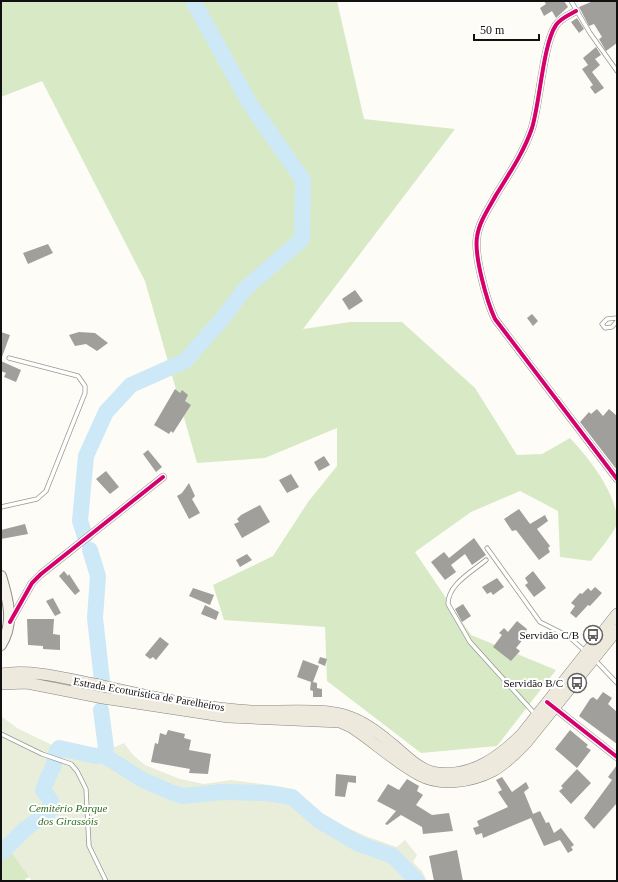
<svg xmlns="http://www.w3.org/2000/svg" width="618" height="882" viewBox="0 0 618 882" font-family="'Times New Roman',serif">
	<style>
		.forest { fill: #d8eac5 }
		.cemetery { fill: #e9eedb }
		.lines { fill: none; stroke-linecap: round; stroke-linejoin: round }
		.river { stroke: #cde8f7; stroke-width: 16 }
		.building { fill: #a19f9c }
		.lane-casing { stroke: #979795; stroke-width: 5 }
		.street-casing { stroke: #979795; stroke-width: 8 }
		.secondary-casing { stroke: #8e8d8b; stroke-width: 12 }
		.primary-casing { stroke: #858482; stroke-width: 12 }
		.lane { stroke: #fffffe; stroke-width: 3.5 }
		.street { stroke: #fffffe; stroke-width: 7 }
		.secondary { stroke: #f6f4eb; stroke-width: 10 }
		.primary { stroke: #ede9dc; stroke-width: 11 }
		.cycleway-casing { stroke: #fff; stroke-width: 6 }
		.cycleway { stroke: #d6006c; stroke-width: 4 }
		.labels { text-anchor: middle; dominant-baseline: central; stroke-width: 4; stroke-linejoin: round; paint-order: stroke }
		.poi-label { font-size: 11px; fill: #111; stroke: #fff; text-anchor: end }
		.street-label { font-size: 11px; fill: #111; stroke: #fff }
		.park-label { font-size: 11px; font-style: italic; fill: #2f6b1f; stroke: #fff }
	</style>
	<rect width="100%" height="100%" fill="#fdfcf7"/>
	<path class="forest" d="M1,1h336l27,118 91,10 -152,200 47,-7h52l73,66 42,67 25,-1 28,-16c18,19 48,56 47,85 -2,9 -20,30 -26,38l-31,-4 -2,-46 -38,-20 -49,21 -56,40 56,83 85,35 -59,76 -76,7 -94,-72 -2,-54 -101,-7 -11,-35 60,-29 35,-54 29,-36v-38l-72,30 -68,5 -52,-182 -103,-200 -41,16z
		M1,836l66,26 -42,17 1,2h-25z"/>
	<path class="cemetery" d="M1,716l16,12 37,18 14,-2 19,6 17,2 20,-9 9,12 12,10 35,14 24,5 27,-4 52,7 16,7 14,18 55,25 29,10 8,-7 12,15 -4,7 9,9 5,10h-395l-31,-43z"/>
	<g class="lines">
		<path class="river" d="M85,536l-5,-15 6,-65 20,-44 25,-27 54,-24 38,-43 22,-29 57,-50 1,-59 -53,-76 -57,-103
			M90,550l8,26 -3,42 7,63
			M101,710l5,38 -3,7
			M1,853l24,-24 23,-16 3,-12 -8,-11c3,-8 5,-13 9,-21 4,-6 1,-14 7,-21l37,8 7,-1 40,25 30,13 11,3 38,-4 44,1 26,4 26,23 41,24 34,12 24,25"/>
	</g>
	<path class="building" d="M544,1h20l4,6 -12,11 -4,-7 -8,5 -4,-8 6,-4z
		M593,1h24v42l-11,8 -7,-12 3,-2 -8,-13 -5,2 -10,-19z
		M577,18l7,11 -5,4 -8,-11z
		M596,47l5,8 -6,4 5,6 -8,7 12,16 -9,6 -5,-7 3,-2 -11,-16 6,-4 -5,-7z
		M48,244l5,9 -25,11 -5,-11z
		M355,290l8,11 -14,9 -7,-11z
		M532,314l6,7 -5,5 -6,-8z
		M1,332l9,3 -8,22h-1z
		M79,332l16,1 13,10 -11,8 -11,-7 -11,2 -6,-11z
		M1,361l20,9 -5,12 -12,-5 2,-4 -5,-2z
		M175,389l5,4 2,-3 6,5 -3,6 6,4 -18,28 -2,-2 -2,3 -15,-9z
		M597,409l6,7 6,-7 8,7v54l-37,-48 9,-10 2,2z
		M148,450l14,17 -6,5 -13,-18z
		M324,456l6,9 -11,6 -5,-9z
		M106,471l13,16 -9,7 -14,-15z
		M291,474l8,13 -12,6 -8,-13z
		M189,483l6,13 -3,3 8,14 -11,6 -12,-23 5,-3z
		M260,505l10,17 -28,16 -8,-14 5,-2 -2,-3 4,-4z
		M519,509l11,15 15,-9 3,6 -11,8 13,17 -2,2 2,4 -11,8 -23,-30 -4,1 -8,-12z
		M25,524l3,10 -27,5v-9z
		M474,538l12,17 -14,10 -7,-11 -14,11 5,7 -11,8 -14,-18 13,-10 5,6z
		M247,554l5,6 -12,7 -4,-7z
		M64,571l4,5 1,-2 11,17 -5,4 -16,-19z
		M533,571l13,17 -12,9 -9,-12 3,-2 -3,-5z
		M497,578l7,9 -11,8 -2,-3 -4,2 -5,-7z
		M595,587l7,6 -12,13 -2,-1 -12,13 -6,-5 5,-7 -4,-3 9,-10 2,1 6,-6 3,3z
		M193,588l21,7 -4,10 -21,-9z
		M53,598l8,15 -6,3 -9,-15z
		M463,604l8,12 -9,6 -7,-13z
		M205,605l14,7 -3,8 -15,-6z
		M27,619h27l-1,15 7,1v15l-17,-1v-3l-15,-1z
		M517,621l10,8 -1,2 2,2 -12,15 4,3 -9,10 -18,-14 9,-12 -3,-2 5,-5 4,4z
		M160,637l9,7 -13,16 -3,-3 -3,2 -5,-4z
		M320,657l7,2 -2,7 -7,-3z
		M303,660l16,6 -6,16 4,1v5l5,1v8h-9v-6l-3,-1 1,-8 -14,-5z
		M603,692l9,6 -4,6 9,8v32l-38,-28 11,-17 3,-2 4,3z
		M168,730l17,4 -1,4 7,2 -2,10 22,4 -3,20 -19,-1 1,-4 -39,-7 4,-19 3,1 2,-11 6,2z
		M570,730l18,15 -2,2 5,3 -14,18 -22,-19z
		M617,765v38l-23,26 -10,-11 28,-38 -4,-3z
		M577,769l14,14 -20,21 -12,-13 4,-3 -2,-2z
		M336,774l20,2v7l-8,-1 -3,15 -10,-1z
		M502,777l10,15 14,-10 3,6 -5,4 9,22 7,-3 6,12 3,-1 5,11 7,-5 13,17 -3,2 2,3 -5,3 -8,-13 -16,6 -13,-28 -48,20 -1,-5 -6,2 -3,-7 6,-2 -2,-5 31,-14 -10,-15 4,-2 -6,-10z
		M407,779l12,7 -2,5 6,4 -7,10 16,10 17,-2 4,18 -30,3 -1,-7 -21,-12 -14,10 -2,-1 11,-13 -19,-10 11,-17 11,6z
		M457,850l6,31h-29l-5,-25z"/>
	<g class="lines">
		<g class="lane-casing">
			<path id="lane" d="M571,1l19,32 27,38
				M617,318l-10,1 -5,5 3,4 7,-1 5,-6
				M1,507l36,-8 9,-8 39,-98v-7l-7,-10 -69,-18
				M487,548l53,74 28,14 17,15
				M486,560c-14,12 -38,24 -38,44l22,38 65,72
				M595,660l22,23
				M1,734l41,20 29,10 6,7 9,18 3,57 17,35"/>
		</g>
		<g class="street-casing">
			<path id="street" d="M576,11c-7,4 -15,7 -20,14 -13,19 -16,77 -24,103 -8,24 -23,46 -36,67 -7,13 -17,27 -19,42 -3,19 10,65 18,82l122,160
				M10,622l22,-39 9,-9 122,-97
				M551,705l66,52"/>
		</g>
		<g class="secondary-casing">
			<path id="secondary" d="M1,576c7,23 14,47 0,69"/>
		</g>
		<g class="primary-casing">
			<path id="primary" d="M1,674c30,-5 63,4 93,10 51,11 104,24 157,27 27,1 76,-4 99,6 15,5 29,16 41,26 14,11 28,28 47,30 34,4 62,-17 84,-39l95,-120
				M1,684l26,-1 76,15 125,19 112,5 11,5c23,15 44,35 68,48 22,12 53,7 74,-4 13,-7 23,-18 33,-28l91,-113"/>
		</g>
		<use href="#lane" class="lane"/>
		<use href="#street" class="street"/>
		<use href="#secondary" class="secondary"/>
		<use href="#primary" class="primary"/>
		<g class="cycleway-casing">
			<path id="cycleway" d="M576,11c-7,4 -15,7 -20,14 -13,19 -16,77 -24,103 -8,24 -23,46 -36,67 -7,13 -17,27 -19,42 -3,19 10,65 18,82l122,160
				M10,622l22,-39 9,-9 122,-97
				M547,702l70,55"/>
		</g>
		<use href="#cycleway" class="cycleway"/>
	</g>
	<defs>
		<g id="bus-ring" transform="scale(1)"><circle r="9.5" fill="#fff" stroke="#646362" stroke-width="1.5"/><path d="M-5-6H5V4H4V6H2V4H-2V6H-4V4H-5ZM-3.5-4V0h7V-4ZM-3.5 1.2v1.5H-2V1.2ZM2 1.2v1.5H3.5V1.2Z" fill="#646362"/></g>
	</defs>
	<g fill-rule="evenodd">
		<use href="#bus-ring" x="593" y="635"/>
		<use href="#bus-ring" x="577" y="683"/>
	</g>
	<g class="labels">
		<g class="poi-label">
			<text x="579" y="635">Servidão C/B</text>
			<text x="563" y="683">Servidão B/C</text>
		</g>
		<g class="street-label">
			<text transform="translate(149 694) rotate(10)">Estrada Ecoturistica de Parelheiros</text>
		</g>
		<g class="park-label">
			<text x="68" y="808">Cemitério Parque<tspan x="68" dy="13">dos Girassóis</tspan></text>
		</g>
	</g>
	<rect width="618" height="882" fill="none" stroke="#111111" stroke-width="4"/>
	<path d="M474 34v6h65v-6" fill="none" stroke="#111111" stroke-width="2"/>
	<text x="480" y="34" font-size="12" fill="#111111" stroke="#ffffff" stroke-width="3" paint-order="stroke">50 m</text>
</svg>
